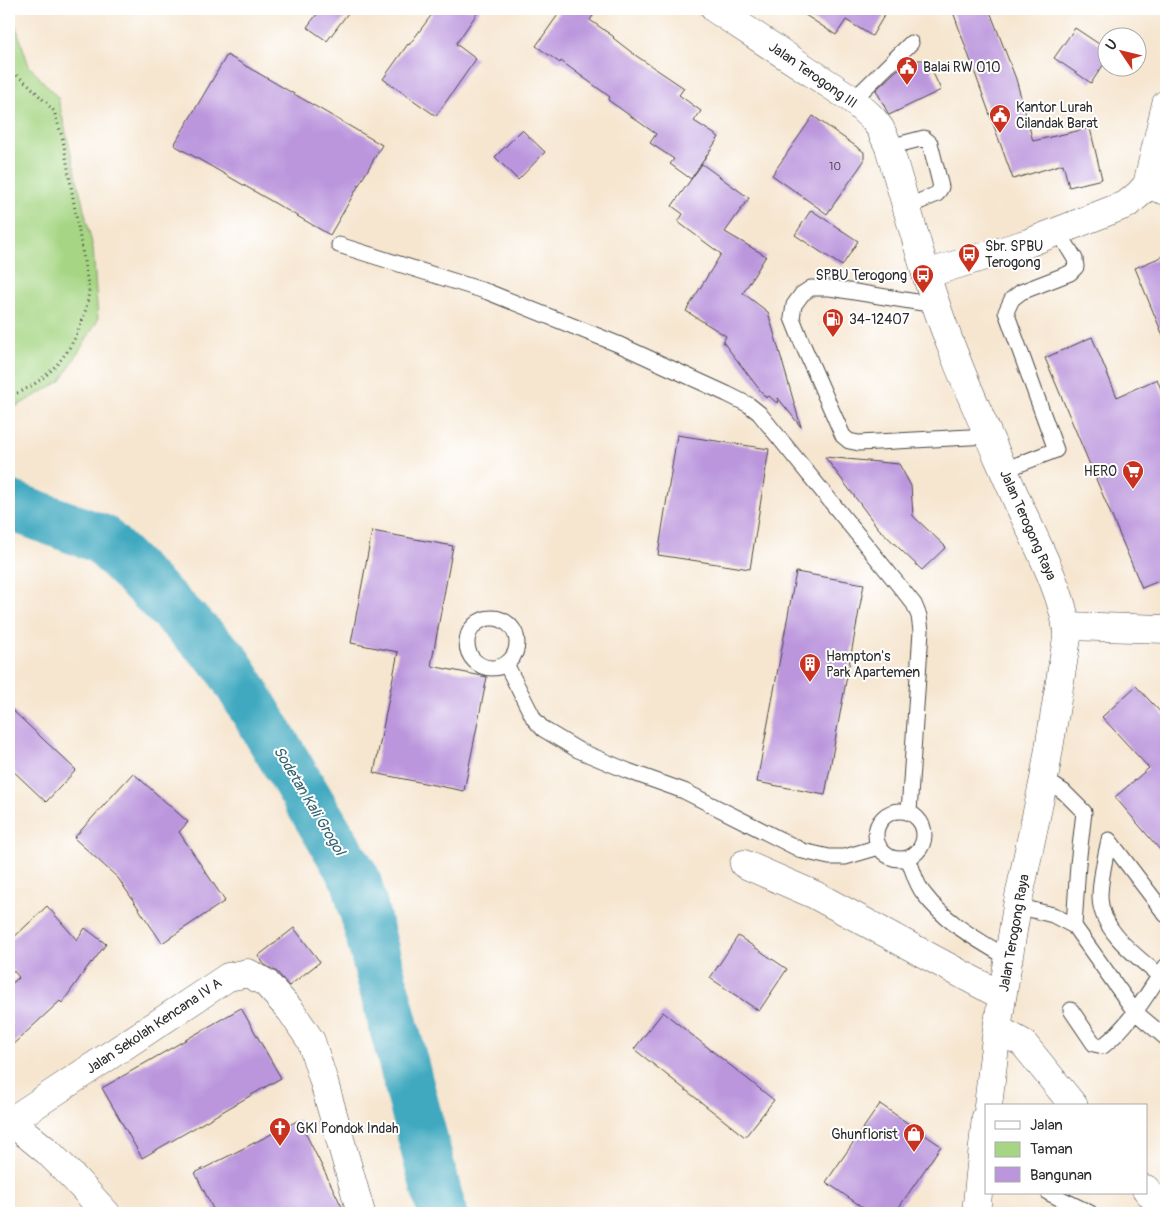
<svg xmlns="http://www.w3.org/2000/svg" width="1175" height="1222" viewBox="0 0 1175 1222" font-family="Pangolin,sans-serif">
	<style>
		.green { fill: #a6d684; stroke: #688058 }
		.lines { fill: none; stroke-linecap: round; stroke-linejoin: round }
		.river { stroke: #40a9c0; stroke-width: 50 }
		.building { fill: #bb96dd }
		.service-casing { stroke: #494744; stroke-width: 17 }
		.minor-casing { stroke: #494744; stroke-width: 29 }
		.tertiary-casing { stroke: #494744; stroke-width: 29 }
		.path { stroke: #494744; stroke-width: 3; stroke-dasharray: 1 4; stroke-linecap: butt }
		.service { stroke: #fff; stroke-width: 15 }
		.minor { stroke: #fff; stroke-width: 28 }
		.tertiary { stroke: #fff; stroke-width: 28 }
		.labels { text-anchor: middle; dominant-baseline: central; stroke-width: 4; stroke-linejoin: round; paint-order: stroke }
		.number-label { font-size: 11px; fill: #4f4658 }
		.poi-label { font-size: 14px; fill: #2b2b2b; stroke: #fff; text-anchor: start }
		.street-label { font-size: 14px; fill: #2b2b2b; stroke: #fff }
		.water-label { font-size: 15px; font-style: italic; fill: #34646e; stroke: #fff }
	</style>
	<rect width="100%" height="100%" fill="#fff"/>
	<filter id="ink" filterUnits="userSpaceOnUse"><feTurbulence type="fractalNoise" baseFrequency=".02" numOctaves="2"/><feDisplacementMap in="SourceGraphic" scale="10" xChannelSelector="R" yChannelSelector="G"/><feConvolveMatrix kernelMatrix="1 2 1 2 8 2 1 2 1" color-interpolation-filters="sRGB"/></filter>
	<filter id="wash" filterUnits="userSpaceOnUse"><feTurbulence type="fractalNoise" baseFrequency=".0096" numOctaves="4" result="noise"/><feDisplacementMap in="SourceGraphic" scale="20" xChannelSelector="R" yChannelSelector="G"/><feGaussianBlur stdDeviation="1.12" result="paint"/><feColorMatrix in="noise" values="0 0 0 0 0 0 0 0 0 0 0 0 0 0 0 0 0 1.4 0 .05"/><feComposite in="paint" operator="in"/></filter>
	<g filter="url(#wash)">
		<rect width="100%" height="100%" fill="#f6e6d0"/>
		<path class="green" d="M9,9h1l19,57 29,32 35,150 5,72 -37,61 -44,25h-8z"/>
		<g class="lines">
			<path class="river" d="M9,505l92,34 125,123 130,218 86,333"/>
		</g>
		<g id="blocks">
			<path class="building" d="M321,9h30l-24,32 -20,-14z
				M436,9h44l-24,35 20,15 -40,57 -53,-37 25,-35 1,1z
				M562,9h36l-8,11 24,17 -1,1 22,17 49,33 -5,7 22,16 -7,10 25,16 -28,42 -21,-15 4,-5 -24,-16 6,-9 -48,-34 2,-3 -49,-36 -1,2 -24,-17z
				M796,9h92l-16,27 -26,-16 -10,15z
				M952,9h37l27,70 17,62 57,-13 12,51 -33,8 -6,-23 -50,15z
				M1075,28l33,22v8l-17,25 -37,-25z
				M227,55l155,90 -52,90 -156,-90z
				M918,60h9l14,30 -52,25 -13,-25 21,-20z
				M813,116l51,36v9l-37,53 -55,-39z
				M522,130l23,22 -27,28 -23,-23z
				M702,164l47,34 -24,34 41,24 -23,37 25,19 33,115 -23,-29 -1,5 -8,-7 -3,2 -43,-56 3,-6 -40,-25 35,-57 -43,-32 5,-8 -11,-8z
				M811,210l47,31 -16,25 -47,-31z
				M1166,255v88l-31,-75z
				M1092,337l25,60 40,-18 9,23v176l-24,10 -97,-230z
				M677,435l92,14 -19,120 -92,-14z
				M825,457l74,7 12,22 2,30 33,31 -24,23 -44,-42z
				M372,531l81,15 -22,120 56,11 -23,114 -90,-18 24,-121 -47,-9z
				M796,572l68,12 -39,211 -68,-13z
				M1136,686l30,32v139l-51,-60 34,-29 -47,-51z
				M9,707l67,63 -30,32 -37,-35z
				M133,773l55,49 -9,10 46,69 -63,42 -44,-65 -44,-40z
				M47,906l30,34 8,-12 21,16 -14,19 -1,-1 -29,41 -2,-2 -51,47v-62l10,-9 -10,-11v-24z
				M294,928l26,34 -31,24 -12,-14 -12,-7 -7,-9z
				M738,936l49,33 -28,42 -49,-33z
				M241,1008l40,70 -139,80 -40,-70z
				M663,1012l111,88 -29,37 -111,-88z
				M880,1104l61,42 -46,67h-24l-45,-31z
				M299,1120l46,93h-130l-20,-40z"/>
		</g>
	</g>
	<g filter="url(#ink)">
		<use href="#blocks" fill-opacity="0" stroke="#494744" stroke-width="1"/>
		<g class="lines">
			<g class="service-casing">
				<path id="service" d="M853,100l58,-57
					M889,147l35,-9 6,5 11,44 -4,7 -30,13
					M339,245l149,47 132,53 107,49 22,11 10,8 155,191 5,12 2,15 -12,181
					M935,305l-105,-17h-19l-9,6 -8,11 -2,13 10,25 41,93 6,5 10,2 129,-7
					M1004,470l52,-20 -50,-138 6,-13 9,-7 49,-19 6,-6 -1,-8 -17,-28
					M467 643a25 25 0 1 1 50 0a25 25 0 1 1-50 0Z
					M506,664l28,55 9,10 35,21 50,21 56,20 119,60 26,6h16l34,-10
					M1044,779l20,13 20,20 -6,52 -4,62
					M876 835a24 24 0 1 1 48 0a24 24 0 1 1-48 0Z
					M1109,840c-4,19 -9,38 -9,58 1,33 36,58 60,78
					M1109,840l57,75
					M908,858c5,12 8,27 16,36 22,29 54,46 84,64
					M1017,906l36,9 21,11 61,86 31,26
					M1071,1010l23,34 9,2c27,-21 44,-52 63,-80
					M1049,1193l41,20"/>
			</g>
			<g class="minor-casing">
				<path id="minor" d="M715,9l138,91 20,19 7,9 9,19 37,127
					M1147,185l19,6
					M1067,626l99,3
					M744,864l71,31 187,101
					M9,1120l39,32 26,26 32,35
					M11,1121l217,-144 20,-4 18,10 25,28 20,30 12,38 38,134"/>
			</g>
			<g class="tertiary-casing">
				<path id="tertiary" d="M997,1029l26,14 51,63
					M988,1106l9,-77 20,-123 27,-127 23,-141c1,-36 -33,-100 -49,-135 -32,-74 -69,-152 -92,-229l102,-31 99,-39 12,-10 8,-9 19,-81
					M1146,1189l20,23
					M976,1213l10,-96"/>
			</g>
			<path class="path" d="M9,69l20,16 25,26 9,29 26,150c-4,46 -35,92 -80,106"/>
			<use href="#service" class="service"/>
			<use href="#minor" class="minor"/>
			<use href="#tertiary" class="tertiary"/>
		</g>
	</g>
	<defs>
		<g id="civic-pin" transform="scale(1.125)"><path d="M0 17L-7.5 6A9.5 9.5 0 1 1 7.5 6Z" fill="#c8321e" stroke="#fff"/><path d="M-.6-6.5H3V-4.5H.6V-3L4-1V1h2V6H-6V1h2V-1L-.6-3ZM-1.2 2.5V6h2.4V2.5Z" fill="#fff"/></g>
		<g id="bus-pin" transform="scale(1.125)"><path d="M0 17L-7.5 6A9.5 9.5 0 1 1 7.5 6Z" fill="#c8321e" stroke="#fff"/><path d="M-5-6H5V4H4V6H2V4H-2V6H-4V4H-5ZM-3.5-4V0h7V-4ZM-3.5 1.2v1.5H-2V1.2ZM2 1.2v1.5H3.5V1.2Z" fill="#fff"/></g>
		<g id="fuel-pin" transform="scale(1.125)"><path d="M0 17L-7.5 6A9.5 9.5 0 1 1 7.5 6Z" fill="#c8321e" stroke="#fff"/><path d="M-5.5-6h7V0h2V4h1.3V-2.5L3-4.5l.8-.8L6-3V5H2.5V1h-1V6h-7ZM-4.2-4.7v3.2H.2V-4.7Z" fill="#fff"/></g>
		<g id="supermarket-pin" transform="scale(1.125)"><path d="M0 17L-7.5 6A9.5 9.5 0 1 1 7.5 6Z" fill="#c8321e" stroke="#fff"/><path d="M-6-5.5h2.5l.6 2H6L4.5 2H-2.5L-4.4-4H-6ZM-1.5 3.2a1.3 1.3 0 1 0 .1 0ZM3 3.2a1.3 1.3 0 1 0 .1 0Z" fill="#fff"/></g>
		<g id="building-pin" transform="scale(1.125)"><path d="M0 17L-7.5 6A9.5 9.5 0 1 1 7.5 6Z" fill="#c8321e" stroke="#fff"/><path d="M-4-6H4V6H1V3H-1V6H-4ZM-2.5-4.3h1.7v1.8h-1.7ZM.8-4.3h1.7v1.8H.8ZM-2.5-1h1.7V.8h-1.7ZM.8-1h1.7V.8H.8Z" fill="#fff"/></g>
		<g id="church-pin" transform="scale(1.125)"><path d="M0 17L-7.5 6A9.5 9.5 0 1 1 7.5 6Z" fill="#c8321e" stroke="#fff"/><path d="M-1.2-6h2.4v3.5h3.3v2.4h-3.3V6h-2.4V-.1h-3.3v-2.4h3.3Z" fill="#fff"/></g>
		<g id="shop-pin" transform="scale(1.125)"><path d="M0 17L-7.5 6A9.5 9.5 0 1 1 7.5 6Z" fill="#c8321e" stroke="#fff"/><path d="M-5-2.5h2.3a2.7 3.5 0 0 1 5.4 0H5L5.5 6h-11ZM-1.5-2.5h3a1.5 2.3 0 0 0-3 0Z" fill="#fff"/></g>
	</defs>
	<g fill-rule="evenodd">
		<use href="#civic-pin" x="907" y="67"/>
		<use href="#civic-pin" x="1000" y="115"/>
		<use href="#bus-pin" x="969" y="254"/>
		<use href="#bus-pin" x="923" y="275"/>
		<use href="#fuel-pin" x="833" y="319"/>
		<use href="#supermarket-pin" x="1133" y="471"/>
		<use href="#building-pin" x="810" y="664"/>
		<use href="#church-pin" x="280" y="1128"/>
		<use href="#shop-pin" x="914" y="1134"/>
	</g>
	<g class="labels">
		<g class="number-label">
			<text x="835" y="166">10</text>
		</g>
		<g class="poi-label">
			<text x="923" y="67">Balai RW 010</text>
			<text x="1016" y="107">Kantor Lurah<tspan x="1016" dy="16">Cilandak Barat</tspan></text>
			<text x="985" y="246">Sbr. SPBU<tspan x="985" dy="16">Terogong</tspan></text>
			<text x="907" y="275" text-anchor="end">SPBU Terogong</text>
			<text x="849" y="319">34-12407</text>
			<text x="1117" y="471" text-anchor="end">HERO</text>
			<text x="826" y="656">Hampton's<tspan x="826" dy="16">Park Apartemen</tspan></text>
			<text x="296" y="1128">GKI Pondok Indah</text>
			<text x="898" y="1134" text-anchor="end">Ghunflorist</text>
		</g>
		<g class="street-label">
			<text transform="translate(813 75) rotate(35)">Jalan Terogong III</text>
			<text transform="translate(1028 525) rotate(66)">Jalan Terogong Raya</text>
			<text transform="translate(1014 933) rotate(-80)">Jalan Terogong Raya</text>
			<text transform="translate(154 1026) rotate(-34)">Jalan Sekolah Kencana IV A</text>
		</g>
		<g class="water-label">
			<text transform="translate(309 801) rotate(59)">Sodetan Kali Grogol</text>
		</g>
	</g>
	<rect width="1175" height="1222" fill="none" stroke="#fff" stroke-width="30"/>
	<rect x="985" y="1104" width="162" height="90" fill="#ffffff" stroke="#aaaaaa"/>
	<rect x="995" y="1121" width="25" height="8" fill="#ffffff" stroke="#aaaaaa"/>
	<text x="1030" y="1130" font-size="15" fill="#2b2b2b">Jalan</text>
	<rect x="995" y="1142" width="25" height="15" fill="#a6d684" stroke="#aaaaaa"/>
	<text x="1030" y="1154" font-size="15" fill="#2b2b2b">Taman</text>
	<rect x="995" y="1167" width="25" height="15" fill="#bb96dd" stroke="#aaaaaa"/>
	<text x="1030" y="1180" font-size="15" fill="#2b2b2b">Bangunan</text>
	<g transform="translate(1122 52) rotate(305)"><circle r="24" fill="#ffffff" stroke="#aaaaaa"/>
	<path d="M0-4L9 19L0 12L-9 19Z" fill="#c8321e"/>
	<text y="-8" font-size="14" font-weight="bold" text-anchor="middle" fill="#2b2b2b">U</text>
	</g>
</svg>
